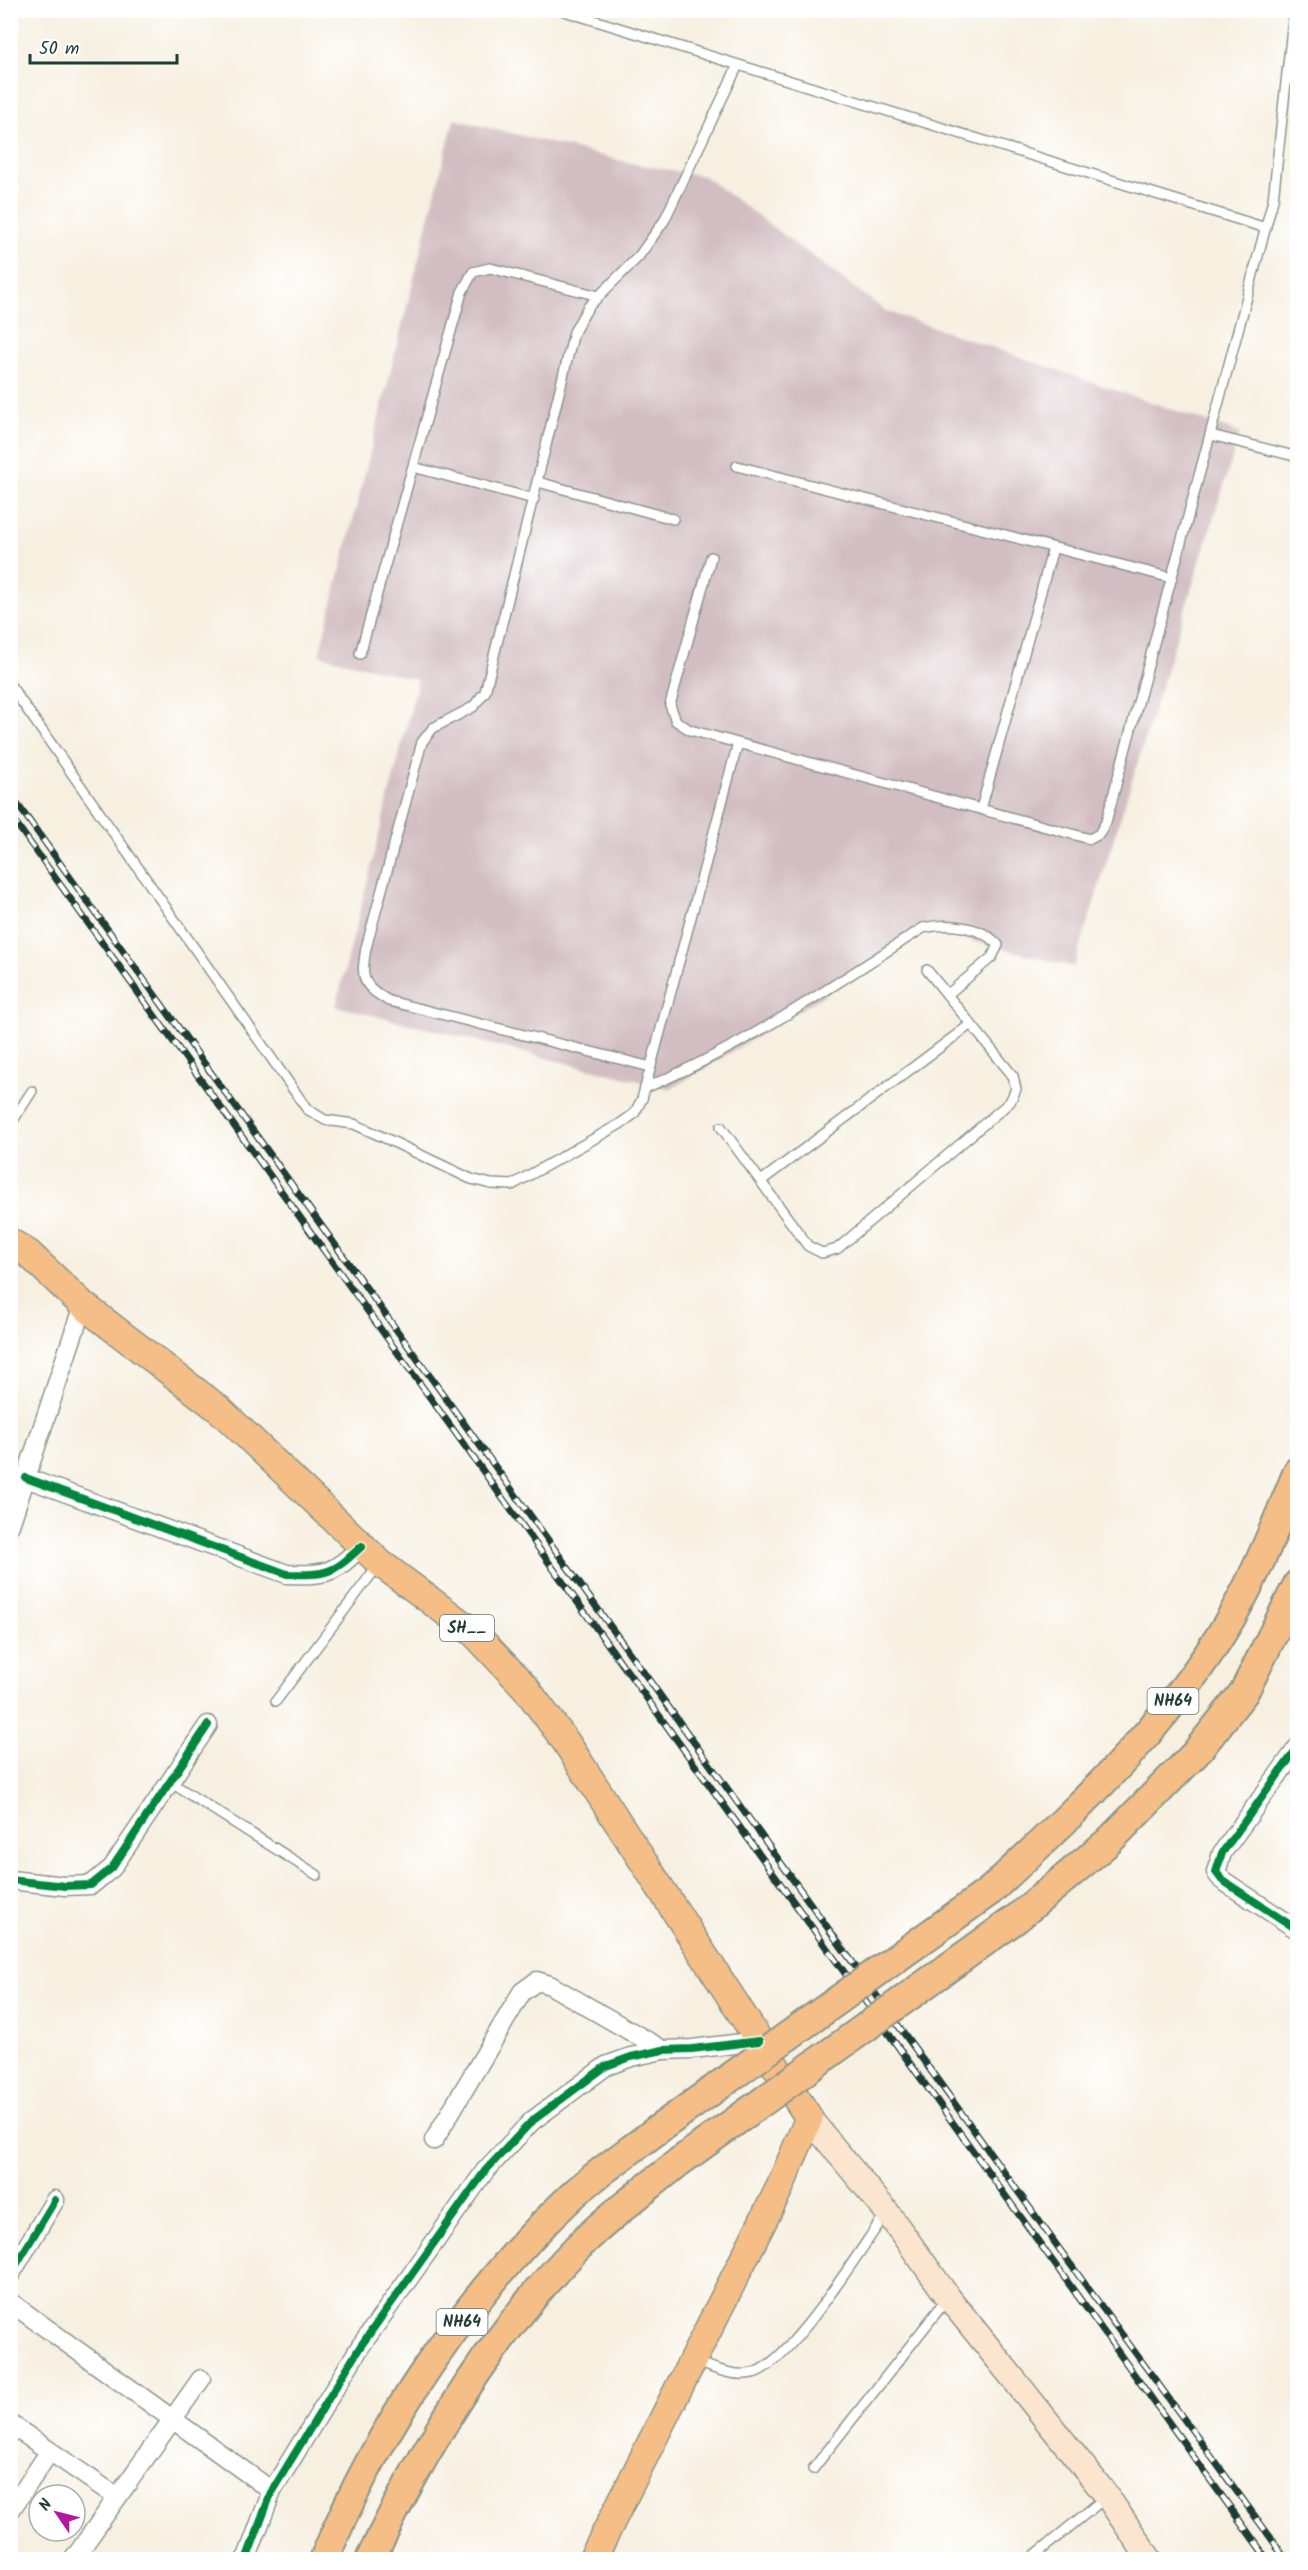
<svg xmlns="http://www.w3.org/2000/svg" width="1308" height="2570" viewBox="0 0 1308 2570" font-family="Kalam,sans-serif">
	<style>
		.industrial { fill: #d2bec2 }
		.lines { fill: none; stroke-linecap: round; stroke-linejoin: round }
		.service-casing { stroke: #8b968a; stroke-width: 12 }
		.minor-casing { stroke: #8b968a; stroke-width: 21 }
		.secondary-casing { stroke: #8b968a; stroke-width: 27 }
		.primary-casing { stroke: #8b968a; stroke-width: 30 }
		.trunk-casing { stroke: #8b968a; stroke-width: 32 }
		.service { stroke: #fff; stroke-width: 9 }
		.minor { stroke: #fff; stroke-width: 18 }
		.secondary { stroke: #fbe5cf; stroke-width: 24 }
		.primary { stroke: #f6be87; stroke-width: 27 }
		.trunk { stroke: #f6be87; stroke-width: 28 }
		.rail-casing { stroke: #1f3d34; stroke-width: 7 }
		.rail { stroke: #fff; stroke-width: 4.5; stroke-dasharray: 14; stroke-linecap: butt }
		.trunk-bridge-casing { stroke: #8b968a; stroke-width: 32; stroke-linecap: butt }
		.trunk-bridge { stroke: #f6be87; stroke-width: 28 }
		.cycleway-casing { stroke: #fff; stroke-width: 11 }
		.cycleway { stroke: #00873e; stroke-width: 8 }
		.labels { text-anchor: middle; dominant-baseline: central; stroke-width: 6; stroke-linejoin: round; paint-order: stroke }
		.shield { fill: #fff; stroke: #627771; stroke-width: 1.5 }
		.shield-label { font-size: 16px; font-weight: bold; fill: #1f3d34 }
	</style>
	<rect width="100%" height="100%" fill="#fff"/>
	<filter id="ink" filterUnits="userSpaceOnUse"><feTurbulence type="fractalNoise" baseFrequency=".0167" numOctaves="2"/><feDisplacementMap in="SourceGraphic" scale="12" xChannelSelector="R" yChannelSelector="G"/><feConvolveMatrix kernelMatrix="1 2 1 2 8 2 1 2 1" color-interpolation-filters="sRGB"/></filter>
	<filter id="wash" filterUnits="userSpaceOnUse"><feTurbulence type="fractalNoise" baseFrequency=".008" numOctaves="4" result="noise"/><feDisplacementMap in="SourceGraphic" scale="24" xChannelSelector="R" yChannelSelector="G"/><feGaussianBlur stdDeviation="1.35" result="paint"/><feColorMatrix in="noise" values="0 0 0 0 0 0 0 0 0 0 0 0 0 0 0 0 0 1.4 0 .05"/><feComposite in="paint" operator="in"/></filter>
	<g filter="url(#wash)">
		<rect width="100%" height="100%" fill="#f7f0e1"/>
		<path class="industrial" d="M454,119l181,45 69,12 182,135 354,122 -166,534 -144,-37 -259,159 -335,-83 82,-326 -99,-25z"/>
	</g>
	<g filter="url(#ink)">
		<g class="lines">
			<g class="service-casing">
				<path id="service" d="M561,10l705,218
					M1211,435l87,22
					M737,466l435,112
					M413,467l121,32
					M538,482l135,37
					M711,557l-41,148 6,16 14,9 400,109 9,-5 7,-12 167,-622 21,-190
					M360,654l102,-362 11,-20 17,-4 109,28
					M10,685l297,424 18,11 29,4 31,14 86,41 20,5 21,1 108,-61 14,-10 8,-15 96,-356
					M981,809l72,-261
					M651,1067l-262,-66c-28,-16 -28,-23 -23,-53l56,-206 11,-14 40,-21 12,-15 89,-360 14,-25 51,-51 25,-35 74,-156
					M645,1088c99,-41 187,-102 278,-160 24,-5 58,-3 75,17l-6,12 -45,38
					M10,1125l22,-34
					M721,1127l87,119 14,7 15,-4 173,-147 6,-13 -3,-13 -86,-106
					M761,1181l210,-157
					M276,1701l103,-137
					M170,1782l147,93
					M695,2362c17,5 39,16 58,11 38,-10 108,-125 134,-161
					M813,2469l134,-170
					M1029,2560l77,-63"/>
			</g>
			<g class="minor-casing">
				<path id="minor" d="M26,1478l261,96c41,1 45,0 75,-28
					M10,1525l73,-220
					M1298,1747l-76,106 -6,19 6,8 76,50
					M10,1880l55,6 26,-1 21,-17 96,-143
					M434,2140l88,-148 15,-11 13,4 113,65
					M10,2275l45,-75
					M10,2302l262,189
					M10,2424l107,73
					M10,2511l40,-60
					M73,2560l128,-181
					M246,2560l26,-69 88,-144 125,-176 47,-50 74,-55 25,-9 32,-7 29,-1 67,-8"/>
			</g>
			<g class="secondary-casing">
				<path id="secondary" d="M809,2118l78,94 61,85 159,199 43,64"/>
			</g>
			<g class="primary-casing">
				<path id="primary" d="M10,1242l19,12 54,51 137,105 160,153 94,70 51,54 41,55 243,376 -29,69 -188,373"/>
			</g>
			<g class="trunk-casing">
				<path id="trunk" d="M990,1891c94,-88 193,-180 253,-295 21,-40 38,-83 55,-125
					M1017,1918l91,-76 87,-88 49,-62 54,-108
					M324,2560c53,-132 146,-269 250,-366 26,-23 56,-43 83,-64
					M370,2560c53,-111 120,-222 205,-310 31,-32 70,-60 104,-88"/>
			</g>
			<use href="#service" class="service"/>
			<use href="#minor" class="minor"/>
			<use href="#secondary" class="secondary"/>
			<use href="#primary" class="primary"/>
			<use href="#trunk" class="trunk"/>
			<g class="rail-casing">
				<path id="rail" d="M10,794l1053,1460 224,306
					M10,815l1258,1745"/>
			</g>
			<use href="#rail" class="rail"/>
			<g class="trunk-bridge-casing">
				<path id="trunk-bridge" d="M657,2130l333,-239
					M679,2162l338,-244"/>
			</g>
			<use href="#trunk-bridge" class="trunk-bridge"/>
			<g class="cycleway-casing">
				<path id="cycleway" d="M26,1478l261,96c41,1 45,0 75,-28
					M1298,1747l-76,106 -6,19 6,8 76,50
					M10,1880l55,6 26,-1 21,-17 96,-143
					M10,2275l45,-75
					M246,2560l26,-69 88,-144 125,-176 47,-50 74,-55 25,-9 32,-7 29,-1 67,-8"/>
			</g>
			<use href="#cycleway" class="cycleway"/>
		</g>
	</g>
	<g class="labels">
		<g class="shield">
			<rect x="440" y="1615" width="54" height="26" rx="4.5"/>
			<rect x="1147.5" y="1688" width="51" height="26" rx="4.5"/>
			<rect x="436.5" y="2309" width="51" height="26" rx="4.5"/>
		</g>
		<g class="shield-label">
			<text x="467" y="1628">SH__</text>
			<text x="1173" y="1701">NH64</text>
			<text x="462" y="2322">NH64</text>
		</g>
	</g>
	<rect width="1308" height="2570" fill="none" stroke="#fff" stroke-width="36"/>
	<g transform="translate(57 2513) rotate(305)"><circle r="28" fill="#ffffff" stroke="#a5b1ae" stroke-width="1.5"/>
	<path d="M0-4.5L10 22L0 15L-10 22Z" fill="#b5179e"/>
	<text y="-9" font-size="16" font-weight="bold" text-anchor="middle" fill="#1f3d34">N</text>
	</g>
	<path d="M30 54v9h147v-9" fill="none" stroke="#1f3d34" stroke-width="3"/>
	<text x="39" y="54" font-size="18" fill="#1f3d34" stroke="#ffffff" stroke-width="4.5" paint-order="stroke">50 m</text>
</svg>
